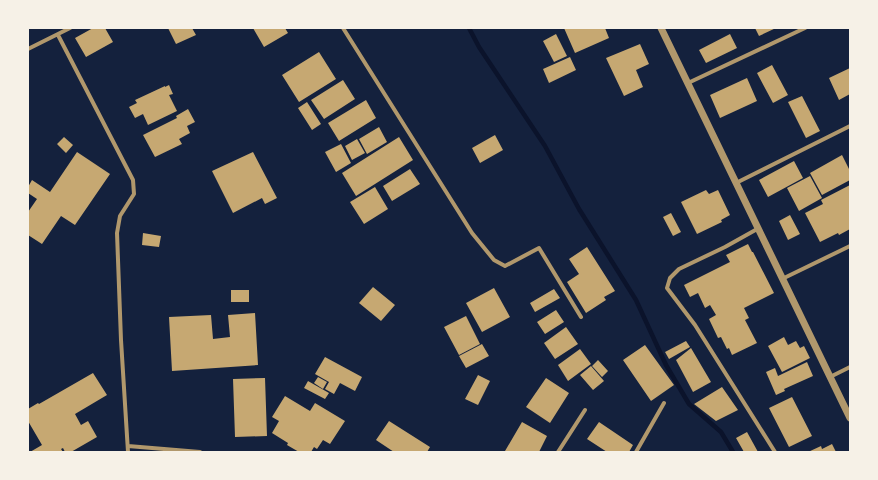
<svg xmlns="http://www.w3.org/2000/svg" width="878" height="480" viewBox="0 0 878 480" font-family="'Public Sans',sans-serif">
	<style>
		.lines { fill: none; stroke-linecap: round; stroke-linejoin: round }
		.stream { stroke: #0b132b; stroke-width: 4.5 }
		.building { fill: #c6a872 }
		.minor { stroke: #b1986c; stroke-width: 4 }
		.tertiary { stroke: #b1986c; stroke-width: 7 }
	</style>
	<rect width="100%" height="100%" fill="#14213d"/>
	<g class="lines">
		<path class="stream" d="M469,28l10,19 66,99 34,63 57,91 30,65 23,39 32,28 12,20"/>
	</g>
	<path class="building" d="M93,28h12l8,14 -27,15 -11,-19z
		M168,28h24l4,7 -20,9z
		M253,28h32l3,5 -24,14z
		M564,28h41l4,10 -34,15z
		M755,28h21l-17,8z
		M556,34l11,22 -13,6 -11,-21z
		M730,34l7,14 -31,15 -7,-13z
		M640,44l9,20 -13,6 7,17 -19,9 -18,-38z
		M319,52l17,27 -37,23 -17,-27z
		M570,57l6,13 -27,13 -6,-14z
		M772,65l16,30 -15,8 -16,-30z
		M850,68v26l-11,6 -10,-22z
		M747,78l10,23 -37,17 -10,-23z
		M343,80l12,19 -31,20 -13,-19z
		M169,85l4,9 -4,1 8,16 -29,14 -5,-11 -8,4 -6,-11 8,-4 -2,-3 30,-14v1z
		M802,96l18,35 -14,7 -18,-36z
		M366,100l10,18 -37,23 -11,-18z
		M307,102l14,22 -9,6 -14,-22z
		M188,109l7,13 -8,4 3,7 -11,6 3,5 -27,13 -12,-22 34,-17 -1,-2z
		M379,127l8,15 -20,12 -8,-15z
		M495,135l8,15 -23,13 -8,-15z
		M64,137l9,8 -7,8 -9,-9z
		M399,137l14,23 -57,36 -14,-23z
		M357,139l8,14 -13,7 -7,-14z
		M341,144l10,19 -15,9 -11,-20z
		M77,152l33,22 -35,51 -14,-9 -19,28 -14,-9v-23l9,-13 -9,-6v-6l4,-7 18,12z
		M253,152l24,46 -12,6 -3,-6 -29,15 -21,-42z
		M842,155l8,16v9l-28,15 -12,-22z
		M794,161l9,17 -35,19 -9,-17z
		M410,169l10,15 -28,17 -9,-15z
		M810,176l12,22 -23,13 -12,-23z
		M850,185v44l-11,6 -1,-2 -18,9 -15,-29 18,-9 -2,-4z
		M375,187l13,22 -24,15 -14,-22z
		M706,190l3,4 9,-4 12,25 -9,5 1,2 -25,12 -16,-32z
		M671,213l10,19 -8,4 -10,-19z
		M790,215l10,19 -12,6 -9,-19z
		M143,233l18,3 -2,11 -17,-2z
		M748,244l4,8h1l21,41 -30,15 5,10 -4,2 12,23 -25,12 -3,-7 -2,1 -6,-12 -3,1 -9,-19 7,-4 -6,-10 -5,3 -7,-15 -8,4 -6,-12 46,-23 -4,-7z
		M587,247l28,44 -11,6 2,3 -20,13 -19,-31 12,-8 -10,-15z
		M373,287l22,18 -14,16 -22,-18z
		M494,288l16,29 -28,15 -16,-29z
		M554,289l6,9 -25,14 -5,-9z
		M231,290h18v12h-18z
		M556,310l8,12 -19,12 -8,-12z
		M255,313l3,52 -86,6 -3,-54 42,-2 2,24 17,-2 -2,-22z
		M466,316l14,28 -21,11 -15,-28z
		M566,327l12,17 -23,15 -11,-16z
		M784,337l4,8 8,-4 4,7 4,-2 6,12 -28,14 -14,-26z
		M686,341l4,6 -21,12 -4,-7z
		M482,344l7,12 -23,12 -7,-12z
		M645,345l29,40 -23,16 -28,-41z
		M691,348l20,34 -18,10 -17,-32z
		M580,349l11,15 -23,17 -10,-16z
		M325,357l37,20 -7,14 -15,-8 -6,11 -9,-5 4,-7 -14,-8z
		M598,360l10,11 -6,6 -10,-11z
		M807,362l6,14 -29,13 1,2 -9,4 -10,-23 9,-4 3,8z
		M591,366l13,15 -11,9 -13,-15z
		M93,373l14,22 -32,19 6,11 7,-4 9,16 -26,15h-6l-2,-4 -2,1 2,3h-33l12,-7 -14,-24v-12l10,-6 1,1z
		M478,375l12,6 -12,24 -13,-6z
		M318,377l9,5 -4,7 -9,-6z
		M265,378l2,58 -32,1 -2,-58z
		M546,378l23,15 -19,30 -24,-16z
		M308,381l21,12 -4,6 -21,-11z
		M722,387l16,23 -22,11 -22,-17z
		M285,396l25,15 5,-8 30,18 -15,23 -7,-4 -6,9 -3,-2 -3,5h-12l-12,-7 1,-2 -16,-10 7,-12 -7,-4z
		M792,397l20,39 -23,11 -20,-39z
		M389,421l41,26 -3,5h-33l-18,-12z
		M522,422l25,14 -8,16 -34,-1z
		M599,422l34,23 -4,7h-22l-20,-13z
		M747,432l11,20h-14l-8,-14z
		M832,444l4,8h-28l13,-6 1,3z"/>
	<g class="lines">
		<path class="minor" d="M343,28l129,205 22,27 11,6 34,-18 42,69
			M58,35l75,145 1,14 -14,22 -3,17 4,107 7,112
			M28,49l42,-21
			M688,83l117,-55
			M736,183l114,-57
			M759,228l-34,19 -46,22 -9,9 -3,10 28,37 80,127
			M782,279l68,-33
			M830,377l20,-10
			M128,446l72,6
			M558,452l27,-42
			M636,452l28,-49"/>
		<path class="tertiary" d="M661,28l189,390"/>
	</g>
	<rect width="878" height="480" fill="none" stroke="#f6f1e7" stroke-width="58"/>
</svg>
